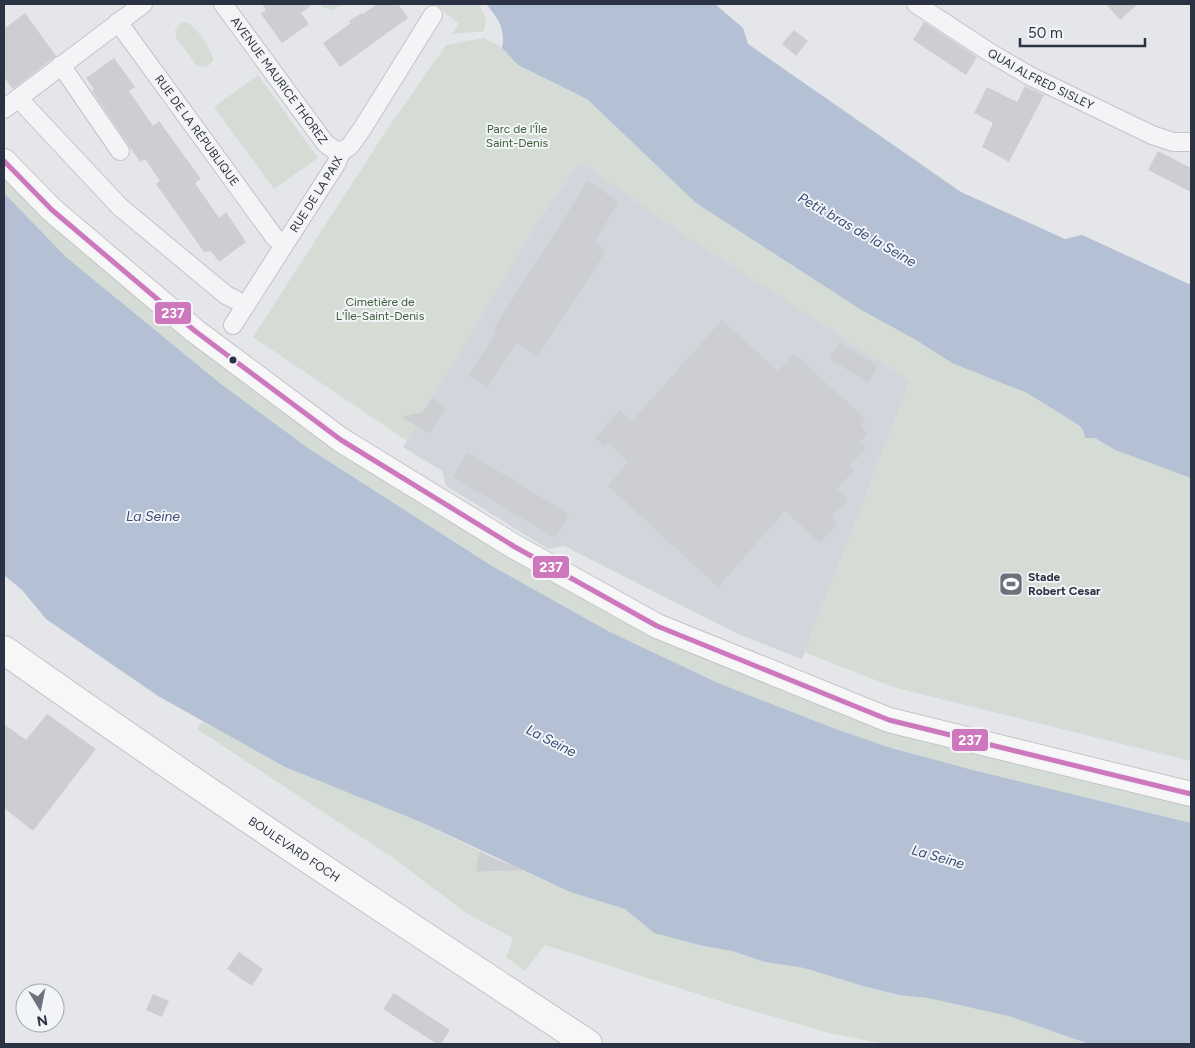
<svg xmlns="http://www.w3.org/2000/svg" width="1195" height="1048" viewBox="0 0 1195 1048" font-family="Figtree,sans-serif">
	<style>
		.built { fill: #d3d5dc }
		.green { fill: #d4dcd5 }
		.water { fill: #b4c0d3 }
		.building { fill: #cdced1 }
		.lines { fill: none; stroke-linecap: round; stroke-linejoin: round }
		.street-casing { stroke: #c3c4c7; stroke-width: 20 }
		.secondary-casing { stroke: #c3c4c7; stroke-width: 26 }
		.primary-casing { stroke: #c0c3c7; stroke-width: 30 }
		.street { stroke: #f4f4f6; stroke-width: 18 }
		.secondary { stroke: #f7f7f8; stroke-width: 24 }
		.primary { stroke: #f7f7f8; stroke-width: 28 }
		.bus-1-casing { stroke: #f3f4f8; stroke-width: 9 }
		.bus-1 { stroke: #cd78bd; stroke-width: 5 }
		.bus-dot { fill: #2b3243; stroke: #f3f4f8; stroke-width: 2 }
		.labels { text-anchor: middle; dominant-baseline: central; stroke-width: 4; stroke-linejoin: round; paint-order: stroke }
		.street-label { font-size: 12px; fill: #2b3243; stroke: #f3f4f8 }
		.park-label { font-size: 12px; fill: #3d5e39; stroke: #f3f4f8 }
		.poi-label { font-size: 12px; font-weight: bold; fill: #2b3243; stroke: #f3f4f8; text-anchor: start }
		.water-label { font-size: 14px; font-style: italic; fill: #364d76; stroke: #f3f4f8 }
		.line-badge { stroke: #f3f4f8; stroke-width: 2 }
		.badge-label { font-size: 14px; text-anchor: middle; font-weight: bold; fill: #fff }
	</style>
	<rect width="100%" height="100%" fill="#e5e6e9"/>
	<path class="built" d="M580,162l330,219 -108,278 -64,-25 -174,-88 -16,3 -102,-63 -4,-15 -39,-24 134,-224z"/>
	<path class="green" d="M320,4h25l-13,6 -8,-2z
		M435,4h43l8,14 -2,13 -32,3 7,-10z
		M186,22c9,3 28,29 27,39l-6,6 -9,-1 -3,-3 -19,-25 -1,-8 6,-7z
		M484,38l18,10 16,17 69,34 109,104 167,108 53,29 36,23 75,30 53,33 3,4 2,8h10l20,12 76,28v283l-295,-73 -92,-36 106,-271 -227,-147 -103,-72 -43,61 -130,218 -154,-104 133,-206 60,-86z
		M258,75l60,83 -44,31 -60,-82z
		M4,168l193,171 517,320 477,142v22l-218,-53 -82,-22 -58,-20 -115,-45 -108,-51 -118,-66 -184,-118 -87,-64 -155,-127 -62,-64z
		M203,721l82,46 138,56 57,28 -3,10 1,11 25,-1 3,-8 64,29 55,17 29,24 49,13 29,5 33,11 39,6 59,18 36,9 29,3 84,19 77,27h-205l-54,-11 -98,-28 -187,-60 -20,26 -19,-14 7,-19 -47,-25 -73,-55 -196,-129z"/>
	<path class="water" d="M486,4h229l28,24 5,16 213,148 104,47 17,-4 109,50v193l-76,-28 -20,-12h-10l-2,-8 -3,-4 -53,-33 -75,-30 -36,-23 -53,-29 -167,-108 -109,-104 -69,-34 -16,-17c4,-19 -4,-30 -16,-44z
		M4,193l62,64 155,127 87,64 184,118 118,66 108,51 115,45 58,20 82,22 218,53v221h-102l-77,-27 -84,-19 -29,-3 -36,-9 -59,-18 -39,-6 -33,-11 -29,-5 -49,-13 -29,-24 -55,-17 -147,-69 -138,-56 -127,-71 -112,-77 -24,-29 -18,-15z"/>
	<path class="building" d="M262,4h51l-12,9 8,11 -27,19 -21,-29 5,-4z
		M377,4h21l10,14 -68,49 -17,-24 28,-20 -2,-2 13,-8 1,1z
		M1106,4h32l-18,16z
		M25,13l31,43 -43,33 -9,-12v-48z
		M924,22l53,35 -11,18 -53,-35z
		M794,30l14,11 -12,15 -14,-12z
		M114,58l21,29 -6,4 24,35 6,-5 42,58 -6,4 24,35 7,-6 20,30 -27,20 -8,-11 -7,1 -48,-68 4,-3 -15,-22 -5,3 -48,-71 2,-2 -8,-11z
		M1025,86l19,9 -35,67 -27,-15 11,-24 -19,-10 13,-26 30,15z
		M1158,151l33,17v24l-43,-22z
		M588,181l31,21 -25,40 12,9 -68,105 -21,-13 -29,44 -19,-12 28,-45 -3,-2z
		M722,320l56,51 16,-17 72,65 -5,5 7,11 -9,7 7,6 -17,19 5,3 -17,19 11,10 -16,18 6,6 -18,20 -35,-32 -67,76 -110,-101 20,-24 -20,-19 -3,4 -10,-9 25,-28 12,11z
		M839,342l39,24 -10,17 -38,-24z
		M432,398l14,9 -17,27 -28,-17 22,-5z
		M467,452l102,62 -14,24 -102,-61z
		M47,714l49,35 -63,82 -29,-23v-84l22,16z
		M480,851l14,7 30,12 -47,2v-11z
		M239,952l24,17 -11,17 -25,-17z
		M394,993l56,37 -9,14h-4l-54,-35z
		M153,994l16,7 -7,16 -16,-7z"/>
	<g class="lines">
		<g class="street-casing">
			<g id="street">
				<path id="s1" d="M223,4l102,139 8,6 8,3"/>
				<path id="s2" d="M916,4l73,48 39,23 124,60 21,7h18"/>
				<path id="s3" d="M118,22l157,216"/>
				<path d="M61,65l59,86"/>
				<path d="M18,98l102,109 106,88 10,5"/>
				<path d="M4,109l139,-105"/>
				<path id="s4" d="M233,325l103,-161 5,-12 9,-6 12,-17 71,-114"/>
			</g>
		</g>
		<g class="secondary-casing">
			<path id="secondary" d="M4,161l48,49 143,121 146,109 174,107 142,79 232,94 302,74"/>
		</g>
		<g class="primary-casing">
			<g id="primary">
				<path id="s5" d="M4,650c192,136 388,265 584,394"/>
			</g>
		</g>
		<use href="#street" class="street"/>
		<use href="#secondary" class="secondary"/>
		<use href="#primary" class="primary"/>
		<g class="bus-1-casing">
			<path id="bus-1" d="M4,161l48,49 143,121 146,109 174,107 142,79 232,94 302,74"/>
		</g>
		<use href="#bus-1" class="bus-1"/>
	</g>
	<defs>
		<g id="stadium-square" transform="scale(1.25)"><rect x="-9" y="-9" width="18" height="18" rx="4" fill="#6c717d" stroke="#f3f4f8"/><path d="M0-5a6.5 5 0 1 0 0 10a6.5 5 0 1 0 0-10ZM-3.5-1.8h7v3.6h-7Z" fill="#fff"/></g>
	</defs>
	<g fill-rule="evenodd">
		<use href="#stadium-square" x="1011" y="584"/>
	</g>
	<circle class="bus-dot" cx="233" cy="360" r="4.5"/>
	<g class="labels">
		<g class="street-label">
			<text stroke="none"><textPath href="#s2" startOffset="146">QUAI ALFRED SISLEY</textPath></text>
			<text stroke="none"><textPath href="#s1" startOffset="95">AVENUE MAURICE THOREZ</textPath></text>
			<text stroke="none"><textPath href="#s3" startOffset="134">RUE DE LA RÉPUBLIQUE</textPath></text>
			<text stroke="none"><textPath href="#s4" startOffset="155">RUE DE LA PAIX</textPath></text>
			<text stroke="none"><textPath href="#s5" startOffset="352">BOULEVARD FOCH</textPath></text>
		</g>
		<g class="park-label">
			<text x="517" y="129">Parc de l'Île<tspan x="517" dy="14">Saint-Denis</tspan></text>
			<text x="380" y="302">Cimetière de<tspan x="380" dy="14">L'Île-Saint-Denis</tspan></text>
		</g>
		<g class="poi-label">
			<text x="1028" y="577">Stade<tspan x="1028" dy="14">Robert Cesar</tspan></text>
		</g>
		<g class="water-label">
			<text transform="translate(857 230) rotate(30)">Petit bras de la Seine</text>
			<text x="153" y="516">La Seine</text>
			<text transform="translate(551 741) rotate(27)">La Seine</text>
			<text transform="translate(938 857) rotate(16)">La Seine</text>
		</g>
	</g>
	<g class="line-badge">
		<rect x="154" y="301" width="38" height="24" rx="5" fill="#cd78bd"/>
		<rect x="532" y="555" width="38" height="24" rx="5" fill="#cd78bd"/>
		<rect x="951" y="728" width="38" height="24" rx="5" fill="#cd78bd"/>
	</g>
	<g class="badge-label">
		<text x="173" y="318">237</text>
		<text x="551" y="572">237</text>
		<text x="970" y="745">237</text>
	</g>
	<rect width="1195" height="1048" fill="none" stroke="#2b3243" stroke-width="10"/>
	<g transform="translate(40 1008) rotate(170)"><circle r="24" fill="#f3f4f8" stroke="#a3a6b0"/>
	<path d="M0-4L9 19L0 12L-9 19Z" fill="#6c717d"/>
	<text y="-8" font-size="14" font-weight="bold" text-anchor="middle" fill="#2b3243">N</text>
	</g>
	<path d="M1020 38v8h125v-8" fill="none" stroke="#2b3243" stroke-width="2.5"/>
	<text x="1028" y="38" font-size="15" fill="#2b3243" stroke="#f3f4f8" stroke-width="4" paint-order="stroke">50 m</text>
</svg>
